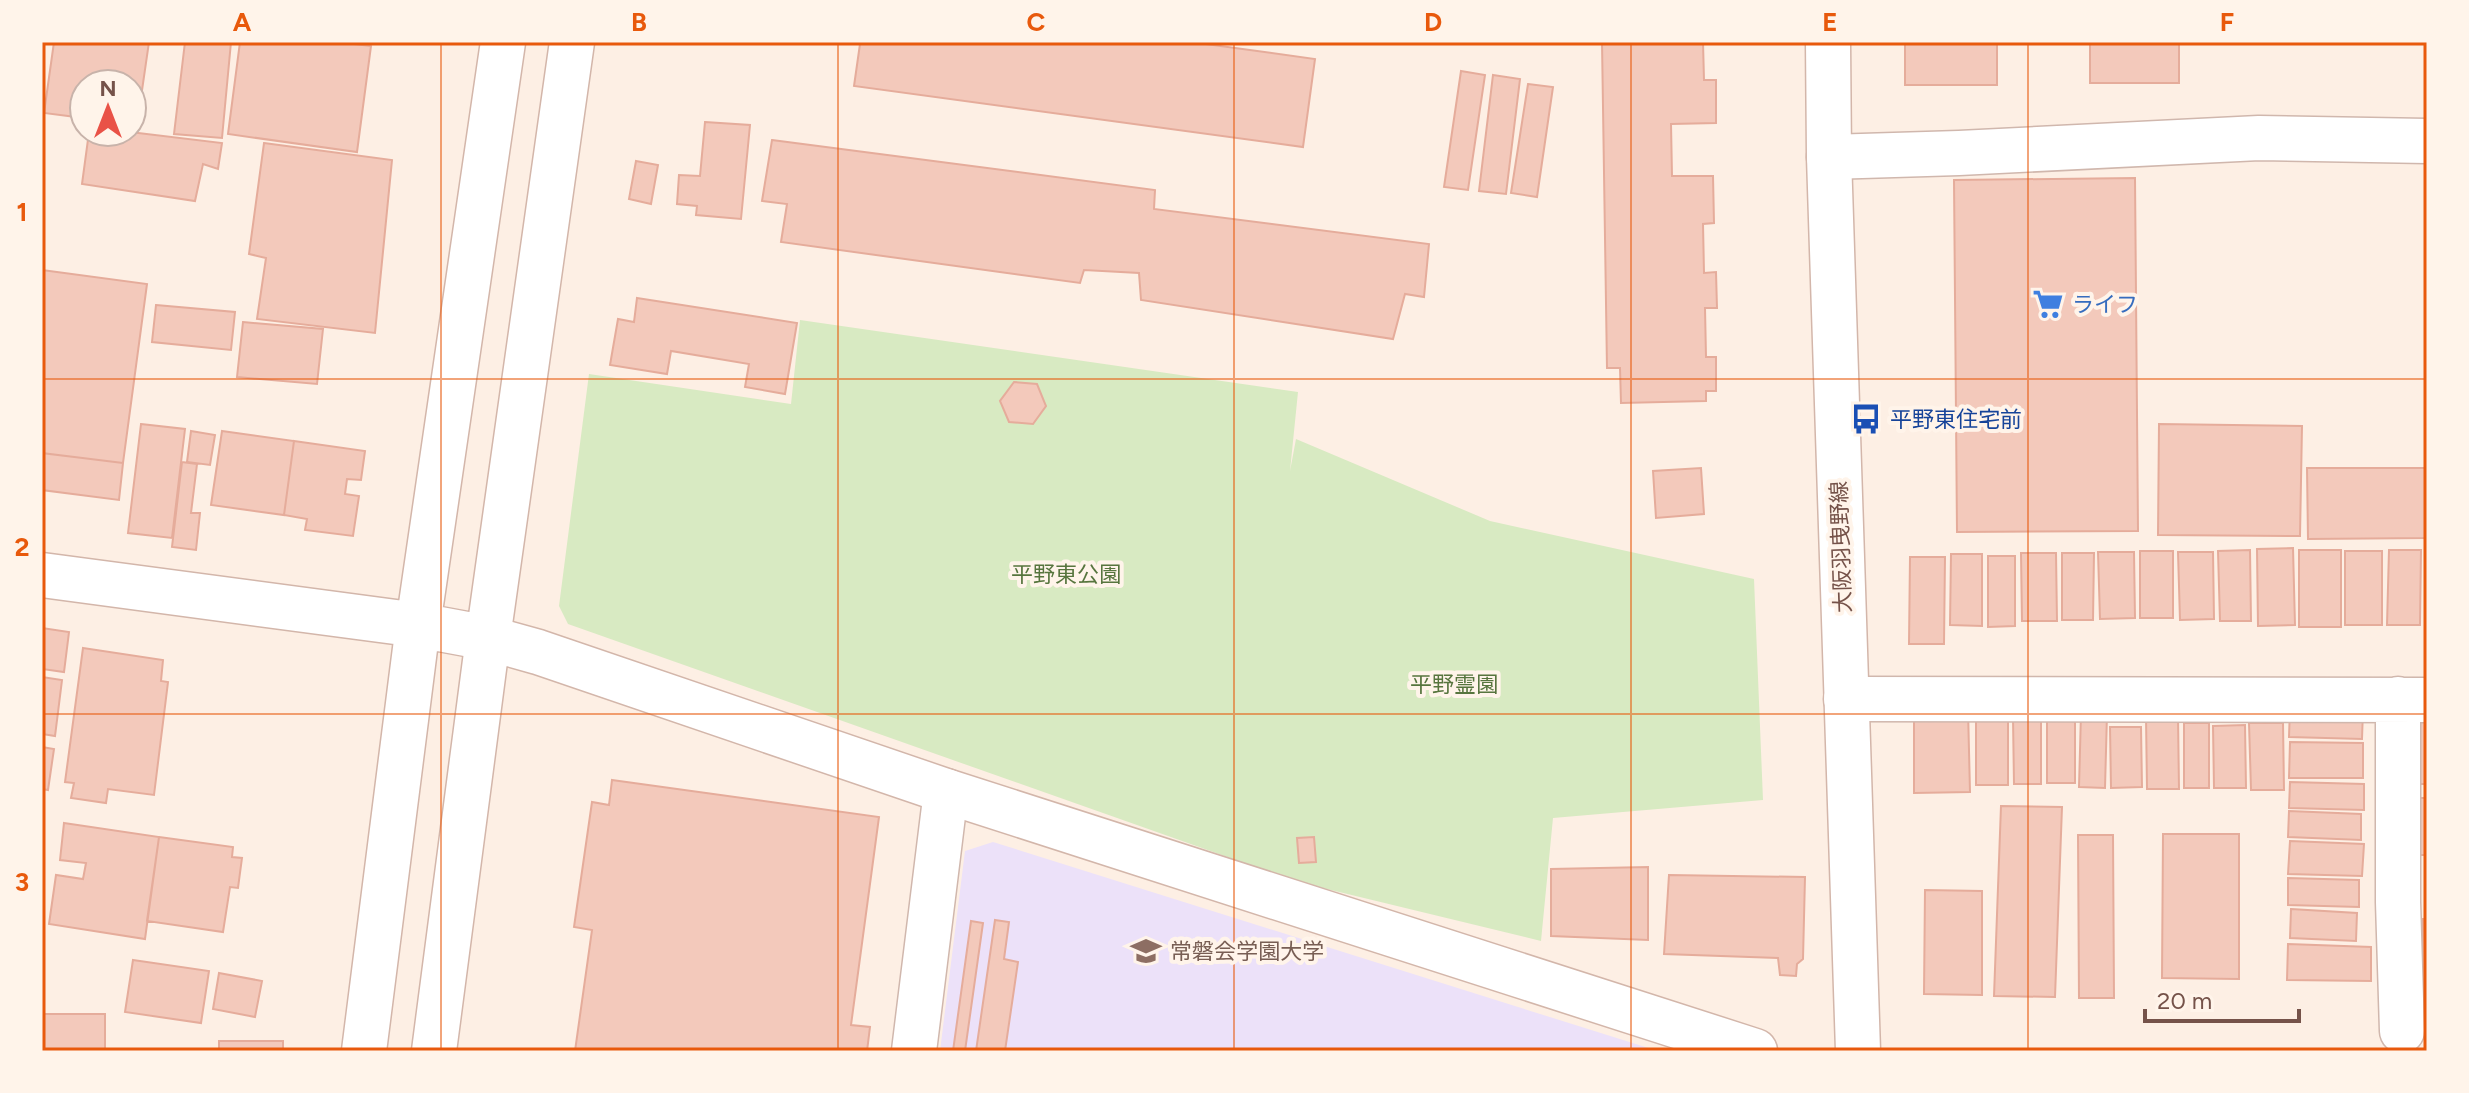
<svg xmlns="http://www.w3.org/2000/svg" width="2469" height="1093" viewBox="0 0 2469 1093" font-family="Figtree,'Noto Sans JP',sans-serif">
	<style>
		.education { fill: #ece1f9 }
		.green { fill: #d8eac2 }
		.building { fill: #f3c9bb; stroke: #e5ac9b; stroke-width: 2 }
		.lines { fill: none; stroke-linecap: round; stroke-linejoin: round }
		.street-casing { stroke: #d0b7ad; stroke-width: 47 }
		.secondary-casing { stroke: #d3b6aa; stroke-width: 47 }
		.street { stroke: #fff; stroke-width: 44 }
		.secondary { stroke: #fff; stroke-width: 44 }
		.grid { fill: none; stroke: #e8590c; stroke-width: 2; stroke-opacity: 0.55 }
		.labels { text-anchor: middle; dominant-baseline: central; stroke-width: 8; stroke-linejoin: round; paint-order: stroke }
		.shop-label { font-size: 22px; fill: #366cbe; stroke: #fff4ea; text-anchor: start }
		.transit-label { font-size: 22px; fill: #164399; stroke: #fff4ea; text-anchor: start }
		.street-label { font-size: 22px; fill: #755249; stroke: #fff4ea }
		.park-label { font-size: 22px; fill: #57753e; stroke: #fff4ea }
		.education-label { font-size: 22px; fill: #785e54; stroke: #fff4ea; text-anchor: start }
		.neatline { fill: none; stroke: #e8590c; stroke-width: 3 }
		.grid-label { font-size: 26px; text-anchor: middle; font-weight: bold; fill: #e8590c }
	</style>
	<rect width="100%" height="100%" fill="#fdefe4"/>
	<path class="education" d="M993,842l665,209h-718l25,-200z"/>
	<path class="green" d="M800,320l498,72 -8,79 6,-32 194,82 264,58 9,221 -210,18 -12,123 -243,-59 -730,-258 -9,-18 30,-232 202,30z"/>
	<path class="building" d="M54,42h95l-12,83h-5v-41h-48v34l-40,-5z
		M185,42h46l-9,96 -48,-4z
		M240,42h97l34,4 -14,106 -129,-18z
		M846,42h345l124,17 -12,88 -449,-61 6,-42z
		M1602,42h101l1,38h12v43l-45,1 1,52h41l1,47 -11,1 1,49 12,-1 1,36h-12l1,49h10v34h-10v10l-85,2 -1,-35h-13z
		M1905,42h92v43h-92z
		M2090,42h89v41h-89z
		M1461,71l24,4 -17,115 -24,-3z
		M1493,75l27,4 -14,115 -27,-3z
		M1528,84l25,3 -16,110 -26,-4z
		M705,122l45,3 -9,94 -45,-4 1,-9 -20,-2 2,-29 21,1z
		M89,132h41l92,11 -4,26 -15,-5 -8,37 -113,-17z
		M772,140l383,50 -1,19 275,35 -5,53 -19,-3 -12,45 -252,-39 -2,-27 -55,-3 -4,13 -299,-41 6,-38 -25,-3z
		M264,143l128,17 -17,173 -118,-14 9,-61 -17,-4z
		M636,161l22,4 -7,39 -22,-5z
		M2135,178l3,353 -181,1 -3,-352z
		M42,270l105,14 -24,179 -81,-10z
		M637,298l160,25 -12,71 -40,-7 4,-23 -78,-13 -4,23 -57,-9 8,-46 16,3z
		M156,305l79,7 -4,38 -79,-8z
		M243,322l80,7 -6,55 -80,-7z
		M1014,382l23,2 9,22 -13,18 -24,-2 -9,-21z
		M141,424l44,5 -13,109 -44,-5z
		M2159,424l143,2 -2,110 -142,-1z
		M191,431l24,4 -5,30 -23,-3z
		M222,431l72,10 -10,74 -73,-10z
		M294,441l71,10 -4,29 -14,-1 -2,15 14,2 -6,40 -48,-6 2,-11 -23,-4z
		M42,453l81,10 -4,37 -77,-10z
		M182,462l15,2 -6,49h9l-4,37 -24,-3z
		M1701,468l3,46 -48,4 -3,-47z
		M2307,468h120v70l-119,1z
		M2293,548l2,77 -37,1 -1,-77z
		M2250,550l1,71h-31l-2,-70z
		M2299,550h42v77h-42z
		M2389,550h32l-1,75h-33z
		M2140,551h33v67h-33z
		M2345,551h37v74h-37z
		M2098,552h36l1,66 -35,1z
		M2178,552h35l1,67 -34,1z
		M2021,553h35l1,68h-35z
		M2062,553h32l-1,67h-31z
		M1951,554h31v72l-32,-1z
		M1988,556h27v70l-27,1z
		M1910,557h35l-1,87h-35z
		M42,628l27,4 -5,40 -22,-3z
		M83,648l80,12 -2,21 7,1 -14,113 -46,-6 -2,14 -35,-5 3,-15 -9,-1z
		M42,677l20,3 -7,56 -13,-2z
		M2290,708l73,2 -1,29 -73,-2z
		M1968,709l2,83 -56,1v-83z
		M2081,713l26,1 -2,74 -26,-1z
		M1976,715h32v70h-32z
		M2047,715h28v68h-28z
		M2146,717h32l1,72h-32z
		M2013,718h28v66h-27z
		M2420,718h7v66h-9z
		M2184,723h25v65h-25z
		M2249,723h34l1,67h-33z
		M2245,725l1,63h-32l-1,-62z
		M2110,727h31l1,60 -31,1z
		M2290,742l73,1v35h-74z
		M42,747l12,2 -6,41 -6,-1z
		M612,780l267,37 -28,208 19,2 -3,24h-292l17,-121 -18,-3 18,-125 17,3z
		M2290,782l74,2v26l-75,-2z
		M2416,798h11v57h-11z
		M2001,806l61,1 -7,190 -61,-1z
		M2289,811l72,3v26l-73,-3z
		M64,823l95,14 -14,102 -96,-15 7,-49 27,4 3,-16 -26,-3z
		M2163,834h76v145l-77,-1z
		M2078,835h35l1,163h-35z
		M159,837l74,10 -1,10 10,1 -4,30 -8,-1 -7,45 -76,-11z
		M1314,837l2,25 -17,1 -2,-25z
		M2290,841l74,3 -2,32 -74,-2z
		M1648,867v73l-97,-4v-67z
		M1669,875l136,2 -2,82 -6,5 -1,12 -16,-1 -2,-17 -114,-4z
		M2288,878l71,2v27l-71,-2z
		M1925,890l57,1v104l-58,-1z
		M2291,909l66,4 -1,28 -66,-3z
		M2423,919h4v60h-5z
		M995,920l14,2 -5,37 14,3 -13,89h-29z
		M971,921l12,2 -18,128h-12z
		M2288,944l83,3v34l-84,-1z
		M133,960l76,11 -8,52 -76,-11z
		M219,973l43,8 -7,36 -42,-8z
		M42,1014h63v37h-63z
		M219,1041h64v10h-64z"/>
	<g class="lines">
		<g class="street-casing">
			<path id="street" d="M1829,157l130,-4 300,-15 168,3
				M1846,699l581,1
				M2398,699v203l4,129
				M914,1051l32,-260"/>
		</g>
		<g class="secondary-casing">
			<path id="secondary" d="M1828,42l1,115 29,894
				M42,575l376,50 70,13 50,14 408,139 809,260
				M364,1051l54,-426 85,-583
				M434,1051l54,-413 84,-596"/>
		</g>
		<use href="#street" class="street"/>
		<use href="#secondary" class="secondary"/>
	</g>
	<path class="grid" d="M441,42v1009M838,42v1009M1234,42v1009M1631,42v1009M2028,42v1009M42,379h2385M42,714h2385"/>
	<defs>
		<g id="supermarket-bare" transform="scale(2.4)"><path d="M-6-5.5h2.5l.6 2H6L4.5 2H-2.5L-4.4-4H-6ZM-1.5 3.2a1.3 1.3 0 1 0 .1 0ZM3 3.2a1.3 1.3 0 1 0 .1 0Z" fill="#3f7fe0" stroke="#fff4ea" stroke-width="2.5" paint-order="stroke"/></g>
		<g id="bus-bare" transform="scale(2.4)"><path d="M-5-6H5V4H4V6H2V4H-2V6H-4V4H-5ZM-3.5-4V0h7V-4ZM-3.5 1.2v1.5H-2V1.2ZM2 1.2v1.5H3.5V1.2Z" fill="#1a4fb4" stroke="#fff4ea" stroke-width="2.5" paint-order="stroke"/></g>
		<g id="university-bare" transform="scale(2.4)"><path d="M0-5L7-2L0 1L-7-2ZM-4 1L0 2.5L4 1V4Q0 6-4 4Z" fill="#8d6e63" stroke="#fff4ea" stroke-width="2.5" paint-order="stroke"/></g>
	</defs>
	<g fill-rule="evenodd">
		<use href="#supermarket-bare" x="2048" y="304"/>
		<use href="#bus-bare" x="1866" y="419"/>
		<use href="#university-bare" x="1146" y="951"/>
	</g>
	<g class="labels">
		<g class="shop-label">
			<text x="2072" y="304">ライフ</text>
		</g>
		<g class="transit-label">
			<text x="1890" y="419">平野東住宅前</text>
		</g>
		<g class="street-label">
			<text transform="translate(1841 547) rotate(-92)">大阪羽曳野線</text>
		</g>
		<g class="park-label">
			<text x="1066" y="574">平野東公園</text>
			<text x="1454" y="684">平野霊園</text>
		</g>
		<g class="education-label">
			<text x="1170" y="951">常磐会学園大学</text>
		</g>
	</g>
	<rect width="2469" height="1093" fill="none" stroke="#fff4ea" stroke-width="88"/>
	<g transform="translate(108 108)"><circle r="38" fill="#fff4ea" stroke="#c8b3aa" stroke-width="2"/>
	<path d="M0-6L14 30L0 20L-14 30Z" fill="#e95247"/>
	<text y="-12" font-size="22" font-weight="bold" text-anchor="middle" fill="#755249">N</text>
	</g>
	<path d="M2145 1009v12h154v-12" fill="none" stroke="#755249" stroke-width="4"/>
	<text x="2157" y="1009" font-size="24" fill="#755249" stroke="#fff4ea" stroke-width="6" paint-order="stroke">20 m</text>
	<rect x="44" y="44" width="2381" height="1005" class="neatline"/>
	<g class="grid-label">
		<text x="242" y="31">A</text>
		<text x="639" y="31">B</text>
		<text x="1036" y="31">C</text>
		<text x="1433" y="31">D</text>
		<text x="1830" y="31">E</text>
		<text x="2227" y="31">F</text>
		<text x="22" y="221">1</text>
		<text x="22" y="556">2</text>
		<text x="22" y="891">3</text>
	</g>
</svg>
